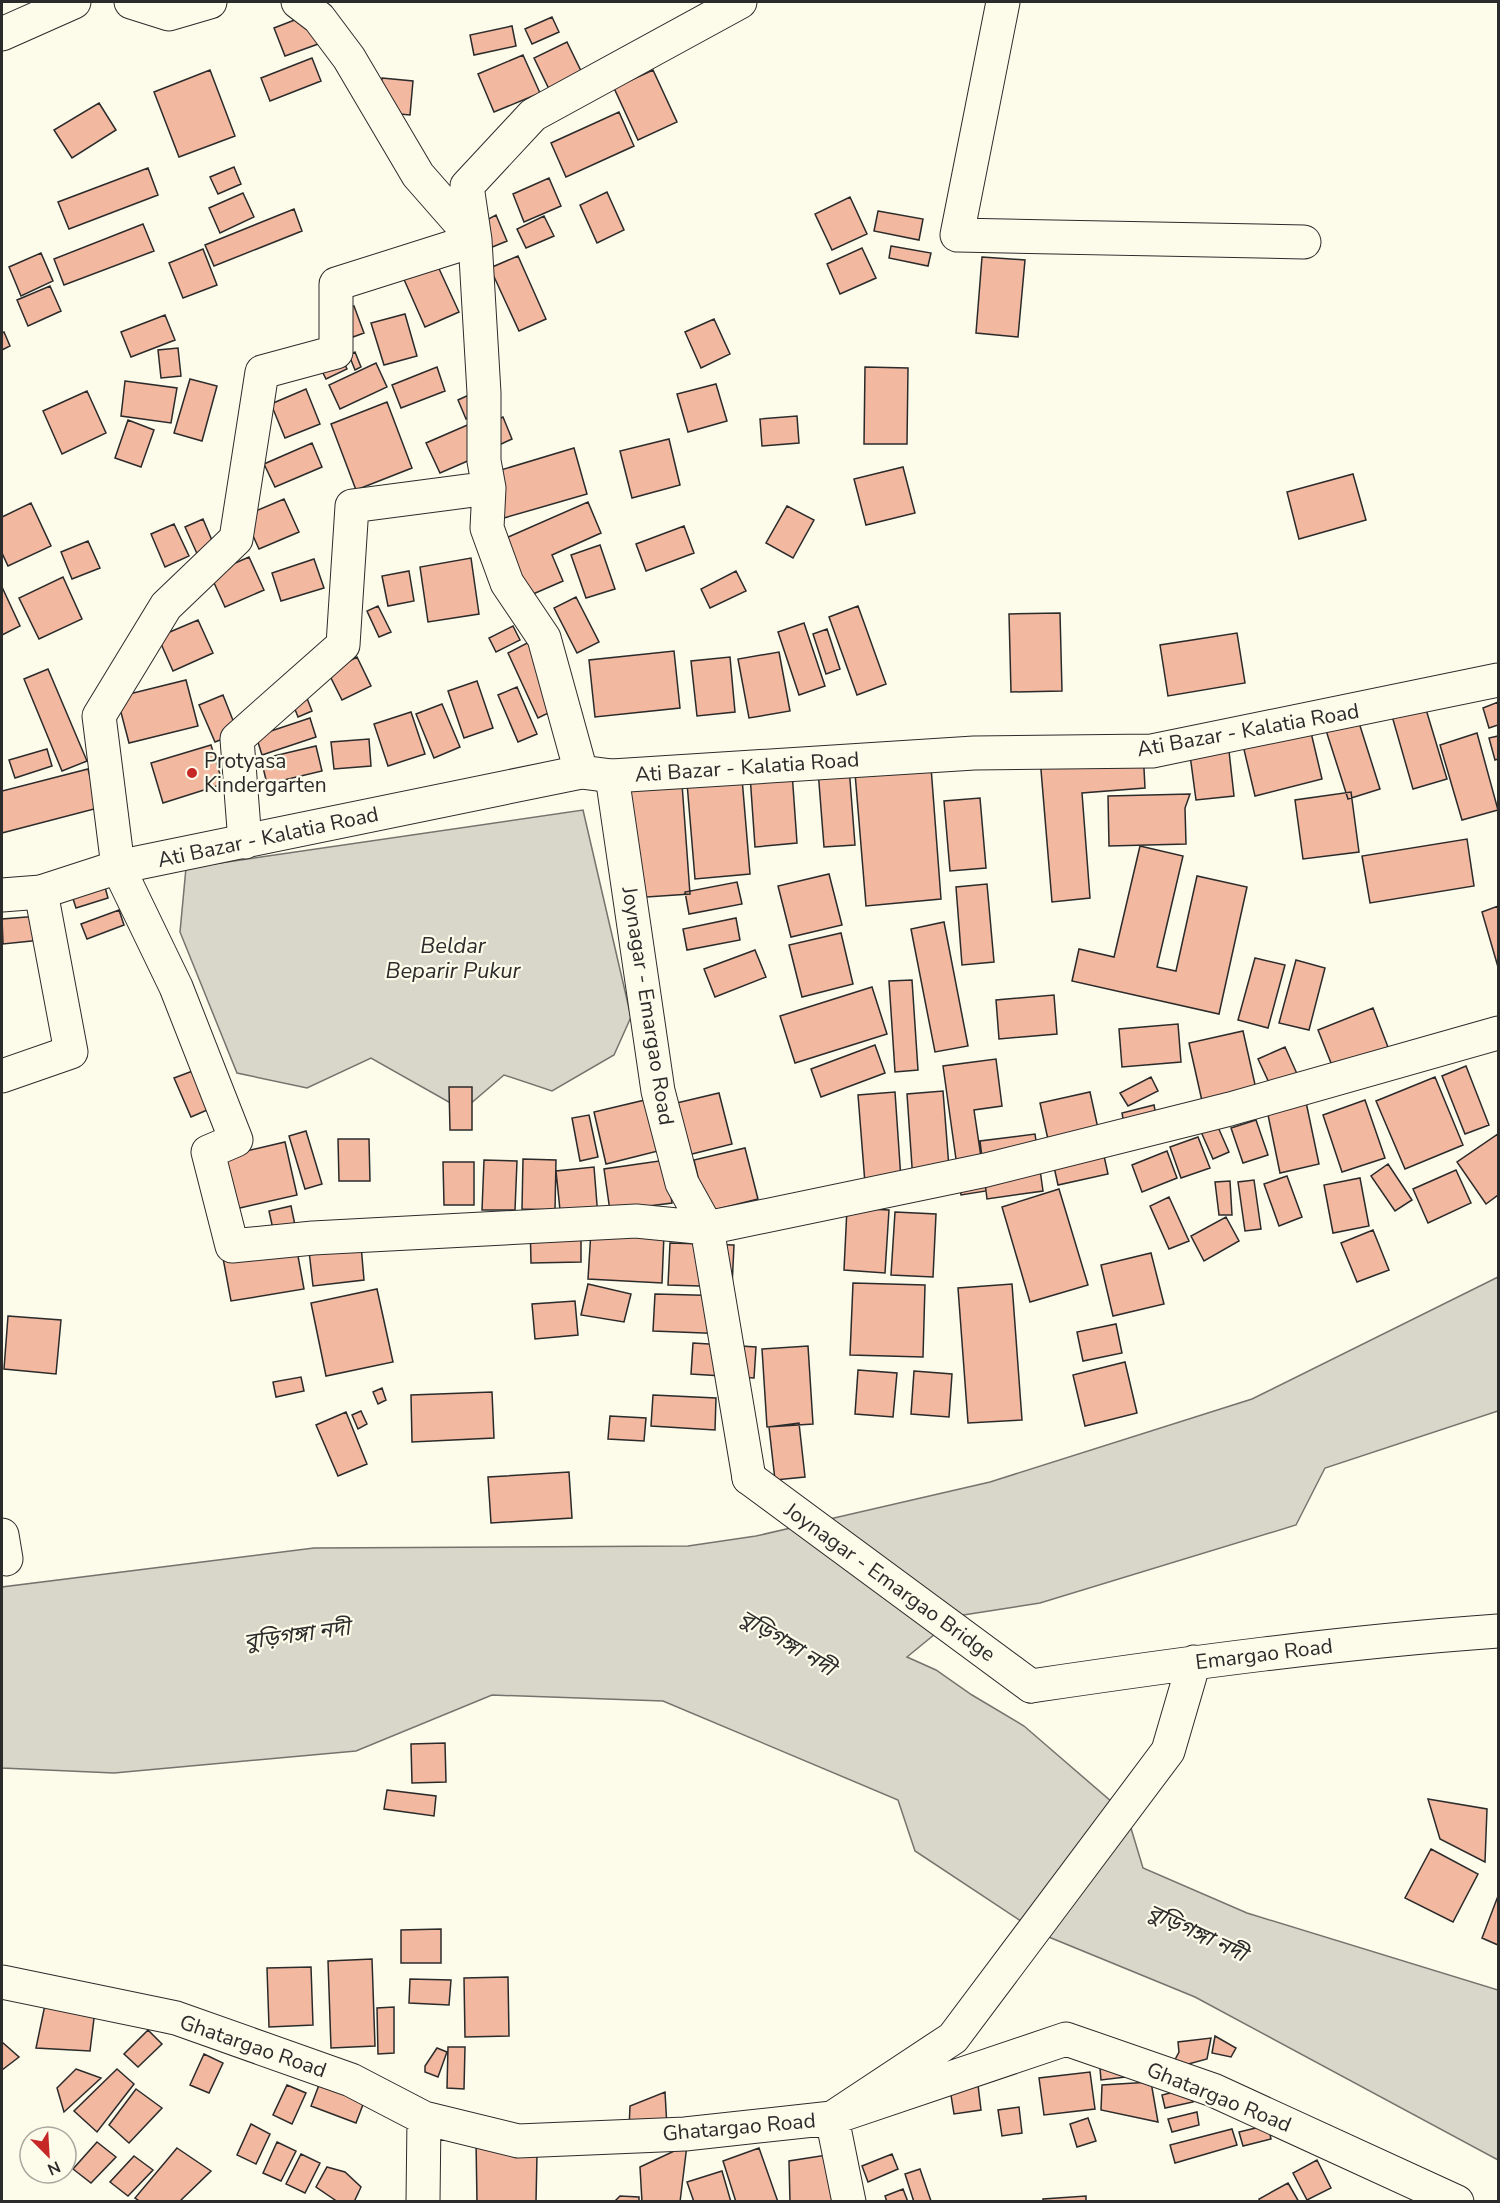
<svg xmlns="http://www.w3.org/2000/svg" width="1500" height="2203" viewBox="0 0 1500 2203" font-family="'Nunito Sans','Noto Sans Bengali',sans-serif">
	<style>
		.water { fill: #d8d7c9; stroke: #74746e; stroke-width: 1.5 }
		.building { fill: #f2b8a0; stroke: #2b2b2b; stroke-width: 1.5 }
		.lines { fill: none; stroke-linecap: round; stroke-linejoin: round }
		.street-casing { stroke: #2b2b2b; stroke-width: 35 }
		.secondary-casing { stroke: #2b2b2b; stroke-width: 35 }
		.street { stroke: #fdfbea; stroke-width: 33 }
		.secondary { stroke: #fdfbea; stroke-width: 33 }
		.poi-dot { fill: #c62828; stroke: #fdfbea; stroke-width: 2 }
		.labels { text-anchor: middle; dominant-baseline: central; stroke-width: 4.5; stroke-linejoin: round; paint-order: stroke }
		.street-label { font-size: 21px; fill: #2b2b2b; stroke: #fdfbea }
		.poi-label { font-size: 21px; fill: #2b2b2b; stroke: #fdfbea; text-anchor: start }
		.water-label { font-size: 22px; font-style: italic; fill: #2b2b2b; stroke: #fdfbea }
	</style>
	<rect width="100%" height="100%" fill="#fdfbea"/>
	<path class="water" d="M583,810l48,207 -17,38 -62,36 -48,-16 -41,35 -92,-52 -64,30 -70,-15 -57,-141 6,-64z
		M1498,1277v134l-173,57 -29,57 -256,78 -83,13 -50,41 29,13 36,25 52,31 103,89 16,53 104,45 251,77v170l-303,-163 -156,-64 -124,-82 -17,-51 -235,-99 -171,-6 -136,56 -242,22 -112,-5v-181l312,-39 374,-2 68,-10 234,-54 262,-83z"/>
	<path class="building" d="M310,14l11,29 -36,13 -11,-28z
		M552,17l7,15 -27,12 -7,-15z
		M512,26l4,20 -42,9 -4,-20z
		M567,42l15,31 -33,16 -15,-31z
		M523,55l17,38 -46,19 -16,-38z
		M312,58l9,23 -51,20 -9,-23z
		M210,70l25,66 -56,21 -25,-65z
		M653,70l24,52 -39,18 -24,-52z
		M382,78l31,3 -3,34 -31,-3z
		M99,103l17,27 -44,28 -18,-28z
		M619,112l15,34 -68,31 -15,-34z
		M234,167l7,17 -23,10 -8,-17z
		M148,168l10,27 -89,34 -11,-27z
		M549,178l12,28 -37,16 -11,-28z
		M607,192l17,38 -27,13 -17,-38z
		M243,193l11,24 -34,16 -11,-25z
		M850,197l17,37 -35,16 -17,-36z
		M294,209l8,22 -88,35 -9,-21z
		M878,211l45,8 -4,21 -45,-9z
		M496,215l11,26 -17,7 -11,-24z
		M544,216l10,20 -28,12 -9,-19z
		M143,224l11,27 -90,34 -10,-26z
		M891,246l40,7 -3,13 -39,-8z
		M862,248l14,30 -36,16 -13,-30z
		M203,249l14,36 -34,13 -14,-35z
		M41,253l12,28 -32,15 -12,-29z
		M518,256l28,63 -27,12 -29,-63z
		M982,257l43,3 -7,77 -42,-4z
		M435,260l24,52 -34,15 -23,-52z
		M50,286l11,25 -33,15 -11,-26z
		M354,306l10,27 -11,4 -11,-27z
		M405,314l12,42 -33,9 -13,-42z
		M165,315l10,25 -44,17 -10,-25z
		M714,319l16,35 -29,14 -16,-36z
		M4,332l6,14 -8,4v-17z
		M178,348l3,28 -20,2 -3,-28z
		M355,352l6,15 -6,3 -6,-15z
		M342,359l5,10 -21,10 -5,-10z
		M376,363l11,24 -47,22 -11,-24z
		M437,367l8,24 -44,17 -9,-23z
		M865,367l43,1 -1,76h-43z
		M190,379l27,7 -15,55 -28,-8z
		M125,381l52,7 -6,35 -50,-7z
		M716,384l11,37 -39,11 -11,-38z
		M306,389l14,35 -35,14 -14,-34z
		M87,391l19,42 -44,21 -19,-43z
		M471,394l8,18 -13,7 -8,-19z
		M387,402l25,66 -56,22 -25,-66z
		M797,416l2,27 -37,3 -2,-27z
		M503,417l9,22 -15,7 -10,-22z
		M128,420l26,10 -13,37 -26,-9z
		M472,423l14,30 -46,20 -14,-30z
		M669,439l11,46 -48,13 -12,-47z
		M312,443l10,24 -47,20 -11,-23z
		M574,448l13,46 -83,24 -13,-45z
		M903,467l12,46 -49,12 -12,-46z
		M1353,474l13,46 -67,19 -12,-47z
		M284,499l15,33 -40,17 -15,-33z
		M588,502l13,31 -49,22 11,26 -39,17 -25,-57z
		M31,503l20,43 -43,20 -6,-13v-36z
		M787,506l27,14 -21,38 -27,-15z
		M203,519l13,31 -17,8 -14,-31z
		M174,524l15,32 -24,11 -14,-33z
		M684,526l10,27 -48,18 -10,-27z
		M88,541l12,27 -28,11 -11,-27z
		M600,545l15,44 -29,9 -15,-43z
		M249,557l15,33 -39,17 -15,-33z
		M471,558l8,56 -51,8 -8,-55z
		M314,559l10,29 -43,13 -9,-28z
		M409,571l5,30 -26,5 -6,-30z
		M736,571l10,20 -36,17 -9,-19z
		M63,577l19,42 -43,20 -20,-41z
		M2,587l18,39 -18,9z
		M576,597l23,45 -22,11 -23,-45z
		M378,606l13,26 -12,5 -12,-26z
		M858,606l28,78 -29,11 -28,-78z
		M1060,613l2,78 -51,1 -2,-78z
		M198,620l15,33 -40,18 -15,-34z
		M804,623l21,63 -26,9 -21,-63z
		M513,626l7,14 -24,12 -7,-14z
		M827,629l13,40 -14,5 -13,-40z
		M1237,633l8,50 -77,13 -8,-51z
		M531,641l32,65 -25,12 -30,-65z
		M674,651l6,57 -85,9 -6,-57z
		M779,652l11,59 -41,7 -11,-59z
		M357,657l14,29 -29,14 -14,-28z
		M730,657l5,55 -38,4 -6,-55z
		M48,669l39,92 -25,10 -38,-92z
		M186,680l12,46 -69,17 -12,-46z
		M477,681l16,47 -29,10 -16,-47z
		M517,687l20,47 -19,8 -20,-47z
		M303,688l9,23 -14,6 -9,-23z
		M223,695l15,38 -23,9 -16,-37z
		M1498,702v23l-9,3 -6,-20z
		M442,704l18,43 -26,11 -18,-44z
		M1425,706l22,73 -34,10 -21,-73z
		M1355,710l25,79 -32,10 -25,-78z
		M411,712l14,42 -37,12 -14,-42z
		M310,718l6,19 -54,18 -6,-19z
		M1309,724l13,55 -67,17 -13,-55z
		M1477,733l21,77 -36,10 -22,-75z
		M1498,736v23l-3,1 -6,-22z
		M369,739l2,27 -37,3 -3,-27z
		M211,745l12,39 -60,19 -12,-40z
		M316,746l6,25 -55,13 -6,-25z
		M47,749l5,17 -37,12 -6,-18z
		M1143,749l2,39 -63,5 8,105 -38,4 -12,-144z
		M1229,751l5,45 -38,4 -6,-45z
		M849,767l6,78 -31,2 -6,-77z
		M931,767l10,132 -75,7 -11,-133z
		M88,769l10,39 -96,25v-42z
		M792,772l5,71 -42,4 -5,-72z
		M742,778l8,96 -55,5 -8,-96z
		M682,784l8,110 -58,4 -8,-109z
		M1351,792l8,60 -56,7 -8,-59z
		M1190,794l-5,14 1,36 -77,2 -1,-50z
		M980,798l6,70 -36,3 -6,-70z
		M1467,839l7,47 -104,17 -8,-47z
		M1140,846l43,10 -26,111 19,4 21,-95 50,11 -28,127 -147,-33 7,-32 35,8z
		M100,869l8,29 -32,10 -9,-28z
		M829,874l13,51 -51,12 -13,-51z
		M737,882l5,22 -53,10 -4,-22z
		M987,884l7,78 -32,3 -6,-78z
		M1498,906v61l-16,-55z
		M119,910l5,15 -37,14 -6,-15z
		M39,916l2,24 -38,4 -1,-25z
		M736,918l4,22 -53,10 -4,-21z
		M944,922l24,124 -33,6 -24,-123z
		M841,933l12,51 -51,13 -13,-52z
		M755,950l11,27 -51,20 -11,-28z
		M1255,958l30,7 -17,63 -30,-8z
		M1296,960l29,8 -16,62 -30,-7z
		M912,980l6,90 -23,2 -6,-91z
		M872,987l15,47 -92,29 -15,-47z
		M1054,995l3,39 -58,5 -3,-39z
		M1373,1008l15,39 -55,21 -15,-38z
		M1178,1024l3,38 -59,5 -3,-38z
		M1243,1031l13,58 -54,12 -13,-58z
		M875,1045l10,28 -64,24 -10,-28z
		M1285,1047l13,29 -27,11 -13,-28z
		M996,1059l6,47 -28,4 12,81 -25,4 -18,-129z
		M1466,1066l23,59 -24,9 -23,-58z
		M198,1069l16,38 -23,10 -17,-39z
		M1151,1077l7,14 -30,15 -8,-13z
		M1435,1077l28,68 -58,24 -29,-68z
		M449,1087h23v43h-22z
		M943,1091l8,102 -37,3 -7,-102z
		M895,1092l7,102 -36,2 -8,-101z
		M1090,1092l18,82 -50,11 -18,-82z
		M719,1093l13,51 -52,13 -12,-52z
		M645,1100l13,51 -52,13 -12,-52z
		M1365,1100l20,58 -43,14 -19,-57z
		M1306,1102l13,62 -39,9 -13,-63z
		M1154,1105l2,11 -32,8 -2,-11z
		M589,1115l9,42 -18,4 -8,-43z
		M1214,1118l15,34 -16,7 -15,-34z
		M1256,1120l12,35 -25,8 -12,-35z
		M306,1131l16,53 -17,5 -16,-53z
		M1035,1134l8,57 -56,8 -7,-58z
		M1498,1134v61l-12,9 -29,-42z
		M1198,1137l12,31 -29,10 -11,-31z
		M338,1139h31l1,42h-31z
		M285,1142l12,53 -66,15 -11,-53z
		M745,1148l13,51 -52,13 -12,-52z
		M1167,1151l10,27 -35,14 -10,-27z
		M523,1159l33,1 -1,50 -33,-1z
		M484,1160l33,1 -2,49h-33z
		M666,1160l6,43 -62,8 -6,-42z
		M443,1162h31v43h-30z
		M1388,1164l24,36 -17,11 -24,-35z
		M594,1167l4,50 -37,3 -5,-49z
		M1456,1170l15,33 -43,20 -15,-34z
		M1287,1176l15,41 -23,9 -15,-42z
		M1360,1178l9,48 -36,7 -9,-48z
		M1254,1180l7,49 -16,2 -7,-49z
		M1230,1181l2,34h-13l-4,-33z
		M1059,1189l29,96 -58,17 -28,-95z
		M1169,1197l20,44 -20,8 -19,-43z
		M291,1206l5,24 -22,4 -5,-23z
		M847,1208l42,2 -4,63 -41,-3z
		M895,1212l41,2 -3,63 -42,-2z
		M1226,1217l13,24 -35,20 -13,-25z
		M581,1220v42l-50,1 -1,-42z
		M1373,1230l16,40 -32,12 -16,-39z
		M591,1231l73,3 -2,49 -74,-4z
		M670,1243l64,2 -2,42 -64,-2z
		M296,1245l8,44 -73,12 -8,-43z
		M361,1245l3,35 -51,6 -4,-35z
		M1151,1253l13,51 -51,12 -12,-51z
		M853,1283l72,2 -2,72 -73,-2z
		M588,1284l43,10 -7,28 -43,-7z
		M1012,1284l10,136 -54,3 -10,-135z
		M377,1289l16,73 -67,14 -15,-73z
		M655,1294l76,2 -2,38 -76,-3z
		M575,1301l3,34 -43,4 -3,-35z
		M8,1316l53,4 -5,54 -52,-5z
		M1116,1324l6,29 -39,8 -6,-29z
		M693,1343l63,4 -2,31 -63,-4z
		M808,1346l5,78 -46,3 -5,-78z
		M1125,1362l12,51 -52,13 -12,-51z
		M858,1370l39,3 -4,44 -38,-3z
		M914,1371l38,3 -3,43 -38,-3z
		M301,1377l3,14 -28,6 -3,-15z
		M382,1388l4,12 -8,4 -5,-12z
		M492,1392l2,46 -82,4 -1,-47z
		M653,1395l63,3 -1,32 -64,-4z
		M361,1411l6,13 -9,5 -6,-14z
		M346,1412l21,52 -29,12 -22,-51z
		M610,1416l36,2 -2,23 -36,-2z
		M799,1423l6,54 -30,3 -6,-53z
		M569,1472l3,46 -81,5 -3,-46z
		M445,1743l1,39 -34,1 -1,-39z
		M387,1790l49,6 -2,20 -50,-7z
		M1428,1799l59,10 -2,53 -45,-23z
		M1431,1849l47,25 -25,48 -48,-24z
		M1498,1896v49l-16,-7z
		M441,1929v34h-40v-33z
		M372,1959l3,87 -44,2 -3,-87z
		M311,1967l2,58 -44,2 -2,-59z
		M508,1977l1,59 -44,1 -1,-59z
		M410,1979l41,1 -2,25 -40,-2z
		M46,2000l49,10 -5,41 -54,-3z
		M394,2007v46l-16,1 -1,-46z
		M148,2030l14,14 -24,23 -14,-13z
		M1215,2036l21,12 -5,9 -19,-4z
		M1211,2038l-4,21 -37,10 9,-17 -1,-10z
		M2,2042l17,15 -17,13z
		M448,2047h17l-1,42 -17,-1z
		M437,2048l10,4 -9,25 -13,-5v-6z
		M204,2054l19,9 -14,30 -19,-8z
		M1100,2068l34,8 -33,4z
		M76,2069l25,9 -37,34 -7,-24z
		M117,2069l17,15 -37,48 -23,-21z
		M1090,2072l5,37 -51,6 -5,-37z
		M322,2077l45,17 -11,29 -45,-17z
		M1151,2082l7,40 -57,-12 1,-25z
		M287,2085l19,8 -14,31 -19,-9z
		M978,2085l3,25 -27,4 -4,-25z
		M1190,2088l3,14 -28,6 -3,-13z
		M136,2089l26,19 -33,35 -20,-18z
		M665,2092l2,35 -38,2 1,-23z
		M1019,2107l3,26 -20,3 -4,-26z
		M1197,2112l2,13 -27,7 -4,-13z
		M1088,2118l8,23 -19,6 -7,-23z
		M251,2124l19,10 -14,30 -19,-9z
		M1268,2125l3,14 -28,7 -4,-14z
		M1232,2129l5,16 -62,18 -5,-18z
		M476,2141l61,13 -1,48h-59z
		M97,2142l19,15 -25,26 -18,-14z
		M277,2142l19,9 -15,30 -18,-8z
		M687,2145l-7,57h-38l-2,-35z
		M177,2148l34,23 -32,31h-38l-6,-4z
		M759,2148l19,54h-42l-13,-41z
		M301,2154l19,9 -15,30 -19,-9z
		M833,2154l4,47 -47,1 -1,-41z
		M892,2154l6,15 -30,13 -6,-16z
		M134,2156l19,14 -25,26 -18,-14z
		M1317,2160l14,28 -24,12 -14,-27z
		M327,2167l18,5 16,15 -7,15h-16l-22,-15z
		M920,2169l11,32 -1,1h-16l-9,-28z
		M722,2171l9,31h-37l-7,-20z
		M1288,2183l11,19h-39l-1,-3z
		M903,2189l5,13h-21l-2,-6z
		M620,2196l19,1v5h-25z
		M1086,2196v6h-43v-3z"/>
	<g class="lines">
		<g class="street-casing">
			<path id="street" d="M131,2l38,12 41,-12
				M298,2l21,16 30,40 69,117 57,65 9,153v68l5,27 -2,40 20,55 37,55 37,134
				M740,2l-207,113 -66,71 8,54 -139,44v68l-74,20 -26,167 -70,67 -67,110 19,151 58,120 60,153 -28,12 24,94 81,-8 323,-17 71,7 279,-58 244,-61 268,-76
				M1003,2l-46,233 347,7
				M2,34l72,-32
				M612,776l46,315 24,92 25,45 42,250
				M245,842l-8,-103 106,-94 9,-139 137,-18
				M2,1076l69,-24 -30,-160
				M2,1535l4,24
				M1031,1686c155,-23 311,-44 467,-55
				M2,1982l174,36 175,62 73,38 94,23 167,-7 147,-16 234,-79 147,51 244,112
				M423,2202l1,-84
				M849,2202l-17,-84 121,-80 215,-287 26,-89"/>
		</g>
		<g class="secondary-casing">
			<path id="secondary" d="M2,895l39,-3 77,-25 463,-95 31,4 362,-23 178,-2 346,-71
				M749,1478l282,208"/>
		</g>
		<use href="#street" class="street"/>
		<use href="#secondary" class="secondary"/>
	</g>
	<circle class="poi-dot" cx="192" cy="773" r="6"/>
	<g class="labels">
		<g class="street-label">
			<text transform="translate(1248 730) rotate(-10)">Ati Bazar - Kalatia Road</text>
			<text transform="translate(747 767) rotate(-4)">Ati Bazar - Kalatia Road</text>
			<text transform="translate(268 837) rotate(-12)">Ati Bazar - Kalatia Road</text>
			<text transform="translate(648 1006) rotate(81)">Joynagar - Emargao Road</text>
			<text transform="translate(890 1582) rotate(36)">Joynagar - Emargao Bridge</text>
			<text transform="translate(1264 1654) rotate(-7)">Emargao Road</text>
			<text transform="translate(253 2046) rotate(19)">Ghatargao Road</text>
			<text transform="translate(1219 2097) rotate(22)">Ghatargao Road</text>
			<text transform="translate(739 2127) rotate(-5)">Ghatargao Road</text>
		</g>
		<g class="poi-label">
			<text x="204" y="761">Protyasa<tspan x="204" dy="24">Kindergarten</tspan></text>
		</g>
		<g class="water-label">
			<text x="453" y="946">Beldar<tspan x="453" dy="25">Beparir Pukur</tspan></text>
			<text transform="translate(297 1635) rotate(-8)">বুড়িগঙ্গা নদী</text>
			<text transform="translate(787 1643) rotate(31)">বুড়িগঙ্গা নদী</text>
			<text transform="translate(1197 1933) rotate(25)">বুড়িগঙ্গা নদী</text>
		</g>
	</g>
	<rect width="1500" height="2203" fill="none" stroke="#2b2b2b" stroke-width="6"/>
	<g transform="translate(48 2155) rotate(156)"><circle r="28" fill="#fdfbea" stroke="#a9a89e" stroke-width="1.5"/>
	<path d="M0-4.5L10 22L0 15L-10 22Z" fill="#c62828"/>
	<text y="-9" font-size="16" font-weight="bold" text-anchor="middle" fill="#2b2b2b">N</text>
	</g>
</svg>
